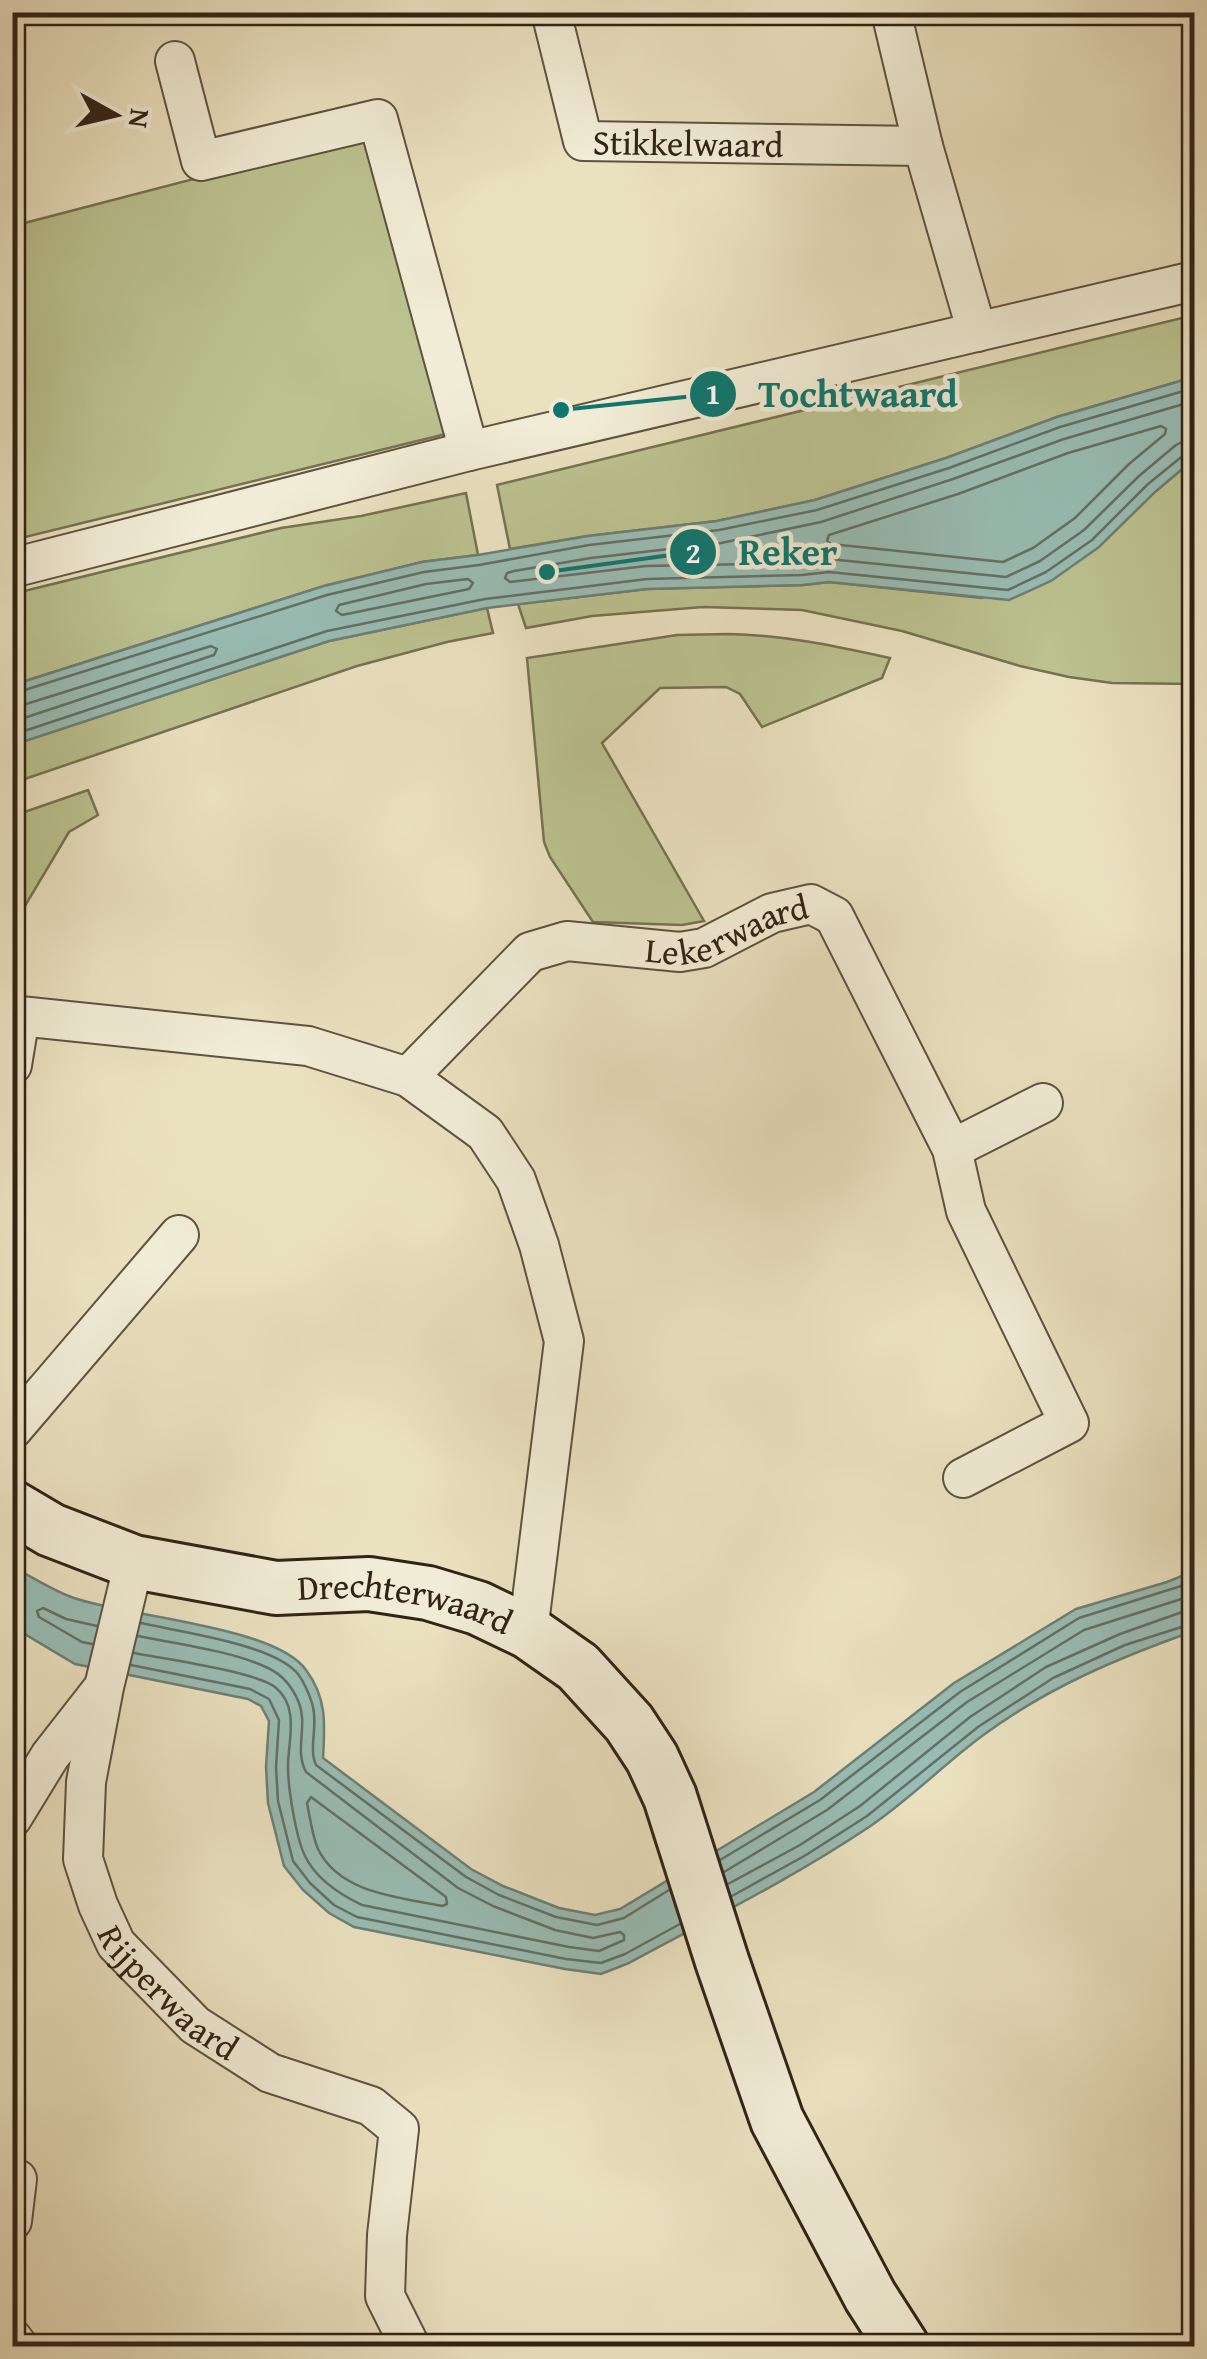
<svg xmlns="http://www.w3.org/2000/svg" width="1207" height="2359" viewBox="0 0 1207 2359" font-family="'Gentium Book Plus',serif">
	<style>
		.green { fill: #bbc28f; stroke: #767252; stroke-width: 2.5 }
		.water { fill: #98bdb4; stroke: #6f7f75; stroke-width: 2.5 }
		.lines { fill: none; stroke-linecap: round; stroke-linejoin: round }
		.shore { stroke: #647065; stroke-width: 2.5 }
		.street-casing { stroke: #5f5240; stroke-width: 42 }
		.secondary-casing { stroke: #312316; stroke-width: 58 }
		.street { stroke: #f1ecd5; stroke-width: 38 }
		.secondary { stroke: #f1ecd5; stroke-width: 52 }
		.labels { text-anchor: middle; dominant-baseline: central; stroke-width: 9; stroke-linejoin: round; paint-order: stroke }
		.street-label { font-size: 35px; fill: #312316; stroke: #f1ecd5 }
		.leader { fill: none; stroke: #0f766e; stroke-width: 4 }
		.callout-dot { fill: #0f766e; stroke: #f1ecd5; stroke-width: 4 }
		.mark-label { font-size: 30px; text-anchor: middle; font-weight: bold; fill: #fff }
		.callout-label { font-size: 38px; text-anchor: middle; font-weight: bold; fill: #0f766e; stroke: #f1ecd5; stroke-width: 9; stroke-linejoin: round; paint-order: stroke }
	</style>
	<rect width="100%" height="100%" fill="#eae1bf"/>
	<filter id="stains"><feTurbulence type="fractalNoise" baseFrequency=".002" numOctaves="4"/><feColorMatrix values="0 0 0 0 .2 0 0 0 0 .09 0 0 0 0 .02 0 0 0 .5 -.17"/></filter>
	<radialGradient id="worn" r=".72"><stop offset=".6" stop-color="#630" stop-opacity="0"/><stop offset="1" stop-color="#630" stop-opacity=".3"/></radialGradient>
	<path class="green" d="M370,133l84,299 -441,108v-314z
		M1194,315v62l-137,40 -111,41 -131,42 -98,21 -129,15 -78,13 -13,-64z
		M1194,459v225l-82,-1 -43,-6 -49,-11 -118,-35 -100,-21 -99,-3 -111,9 -66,12 -8,-24 129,-15 156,-4 26,-3 153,16 173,-106z
		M466,493l12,62 -56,7 -98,24 -311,99 -1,-91 269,-66 80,-12z
		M487,608l6,25 -46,9 -90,24 -344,117 -1,-38 317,-104z
		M729,634c56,1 106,12 161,24l-8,20 -120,49 -22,-33 -14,-7 -66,1 -58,55 102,178 -22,4 -89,-3 -43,-65 -6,-15 -17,-184 150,-23z
		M88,790l10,25 -29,17 -44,74 -12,-2v-88z"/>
	<path class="water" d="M1194,377v82l-39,33 -56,55 -48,34 -42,19 -180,-18 -26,3 -156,4 -160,19 -158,33 -316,104v-60l311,-99 98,-24 56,-7 110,-19 129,-15 98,-21 131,-42 111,-41z
		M1194,1166v129l-6,-47 -3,-52z
		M13,1567c19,10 40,24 61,31 54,19 201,28 232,72 21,28 19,54 17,88l148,111 32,17 56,22 36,7 25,-6 194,-117 140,-109 122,-74 91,-27 27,-11v60c-76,27 -146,56 -212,105 -38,28 -73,64 -113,91 -76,51 -159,92 -240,136l-28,11 -36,-5 -211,-42 -25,-14 -26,-23 -19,-24 -16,-63 -2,-36 3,-46 -8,-15 -13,-7 -173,-35 -62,-37z"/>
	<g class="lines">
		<path class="shore" d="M1194,401l-130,38 -111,40 -132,43 -100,21 -130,15 -77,13 -7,2 -2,5 5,4 136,-16 154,-3 29,-4 177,18 34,-16 44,-31 55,-54 37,-31 10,-5 8,-1
			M1161,426l5,3 -1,5 -36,30 -54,54 -42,30 -30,14 -172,-18 -4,-3 2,-6 129,-41 110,-41z
			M468,579l5,4 -4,6 -127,26 -6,-4 3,-6 87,-21z
			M12,694l315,-99 97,-23 55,-7 110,-20 130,-15 98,-20 132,-42 111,-41 134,-39
			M12,706l11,-1 188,-59 6,3 -3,6 -202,67
			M12,735l315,-104 158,-32 162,-20 155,-4 27,-3 179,18 38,-18 46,-32 56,-56 37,-30 9,-2
			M141,1623c39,9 132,21 157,51 6,8 11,20 14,29 7,21 -4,45 4,62l150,112 33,18 57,22 41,8 27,-7 45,-28
			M92,1644l-10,-2 -43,-25 -2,-6 6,-3 23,11 31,7
			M134,1653c31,6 119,18 141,34 25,20 13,53 13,80 0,21 8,71 17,89 11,23 36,39 57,49l207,42 30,4 25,-11v-5l-4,-3 -27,6 -38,-8 -62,-24 -35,-18 -152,-116c-12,-22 2,-46 -7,-69 -6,-15 -16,-28 -31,-35 -35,-17 -91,-24 -130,-32
			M131,1665l119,24 19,10 10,21 -3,47 2,34 15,60 17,22 24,22 23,12 209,42 35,4 24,-9 55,-30
			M311,1797l135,100 1,7 -5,2c-42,-9 -102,-12 -124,-57 -6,-14 -8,-32 -11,-46z
			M720,1860l100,-60 140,-108 119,-74 115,-36
			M724,1872l103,-62 140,-108 117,-72 110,-35
			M728,1884l72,-39 60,-39 110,-89 76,-50 74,-33 65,-23 9,-1
			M732,1896l74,-41 61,-39 111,-89 75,-49 72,-33 69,-22"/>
		<g class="street-casing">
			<g id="street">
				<path id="s1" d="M551,12l32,129 340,5"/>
				<path d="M891,12l32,134 54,186"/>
				<path d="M175,61l26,100 177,-42 91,332"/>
				<path d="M12,568l457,-117 725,-170"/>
				<path d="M12,1065l8,-49 288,30 100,31 77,56 31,47 23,65 25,96 -36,291"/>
				<path id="s2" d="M408,1077l122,-125 37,-11 113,11 24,-4 68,-35 39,-9 23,12 118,233 14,62 103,212 -106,55"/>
				<path d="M952,1149l91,-46"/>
				<path d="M12,1430l167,-195"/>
				<path id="s3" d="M134,1562l-30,125 -18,95 -3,77 15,46 18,39 79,81 75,48 101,33 28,23 -12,106 -2,61 25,50"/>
				<path d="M12,1818l38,-62 50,-64"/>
				<path d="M12,2221l5,-42"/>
				<path d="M12,2338l6,8"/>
			</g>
		</g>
		<g class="secondary-casing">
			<g id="secondary">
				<path id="s4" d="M12,1507l39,23 83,32 142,26 93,-4 59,9 50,15 50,24 50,35 51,56 23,35 18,39 52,164 55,159 93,176 32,50"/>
			</g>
		</g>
		<use href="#street" class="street"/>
		<use href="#secondary" class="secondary"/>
	</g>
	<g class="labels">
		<g class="street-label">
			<text stroke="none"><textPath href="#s1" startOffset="238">Stikkelwaard</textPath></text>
			<text stroke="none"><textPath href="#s2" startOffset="378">Lekerwaard</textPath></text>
			<text stroke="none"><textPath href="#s4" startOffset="410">Drechterwaard</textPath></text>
			<text stroke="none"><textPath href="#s3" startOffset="465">Rijperwaard</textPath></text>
		</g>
	</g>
	<path class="leader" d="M561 410L713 394M547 572L693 552"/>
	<g class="callout-dot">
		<circle cx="561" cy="410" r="10"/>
		<circle cx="547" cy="572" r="10"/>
		<circle cx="713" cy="394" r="25"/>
		<circle cx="693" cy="552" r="25"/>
	</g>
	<g class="mark-label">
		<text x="713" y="404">1</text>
		<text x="693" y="563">2</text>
	</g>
	<g class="callout-label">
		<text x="858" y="407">Tochtwaard</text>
		<text x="788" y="565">Reker</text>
	</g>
	<rect width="1207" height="2359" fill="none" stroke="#eae1bf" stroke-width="50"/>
	<rect x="15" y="15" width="1177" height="2329" fill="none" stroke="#312316" stroke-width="5"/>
	<rect x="25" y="25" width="1157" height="2309" fill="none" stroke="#312316" stroke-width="2.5"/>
	<g transform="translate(115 115) rotate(98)" stroke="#f1ecd5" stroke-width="8" paint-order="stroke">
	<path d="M0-8L18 38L0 25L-18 38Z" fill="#312316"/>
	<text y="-15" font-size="28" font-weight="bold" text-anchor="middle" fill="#312316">N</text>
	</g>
	<rect width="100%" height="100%" filter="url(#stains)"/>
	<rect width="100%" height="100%" fill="url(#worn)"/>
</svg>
